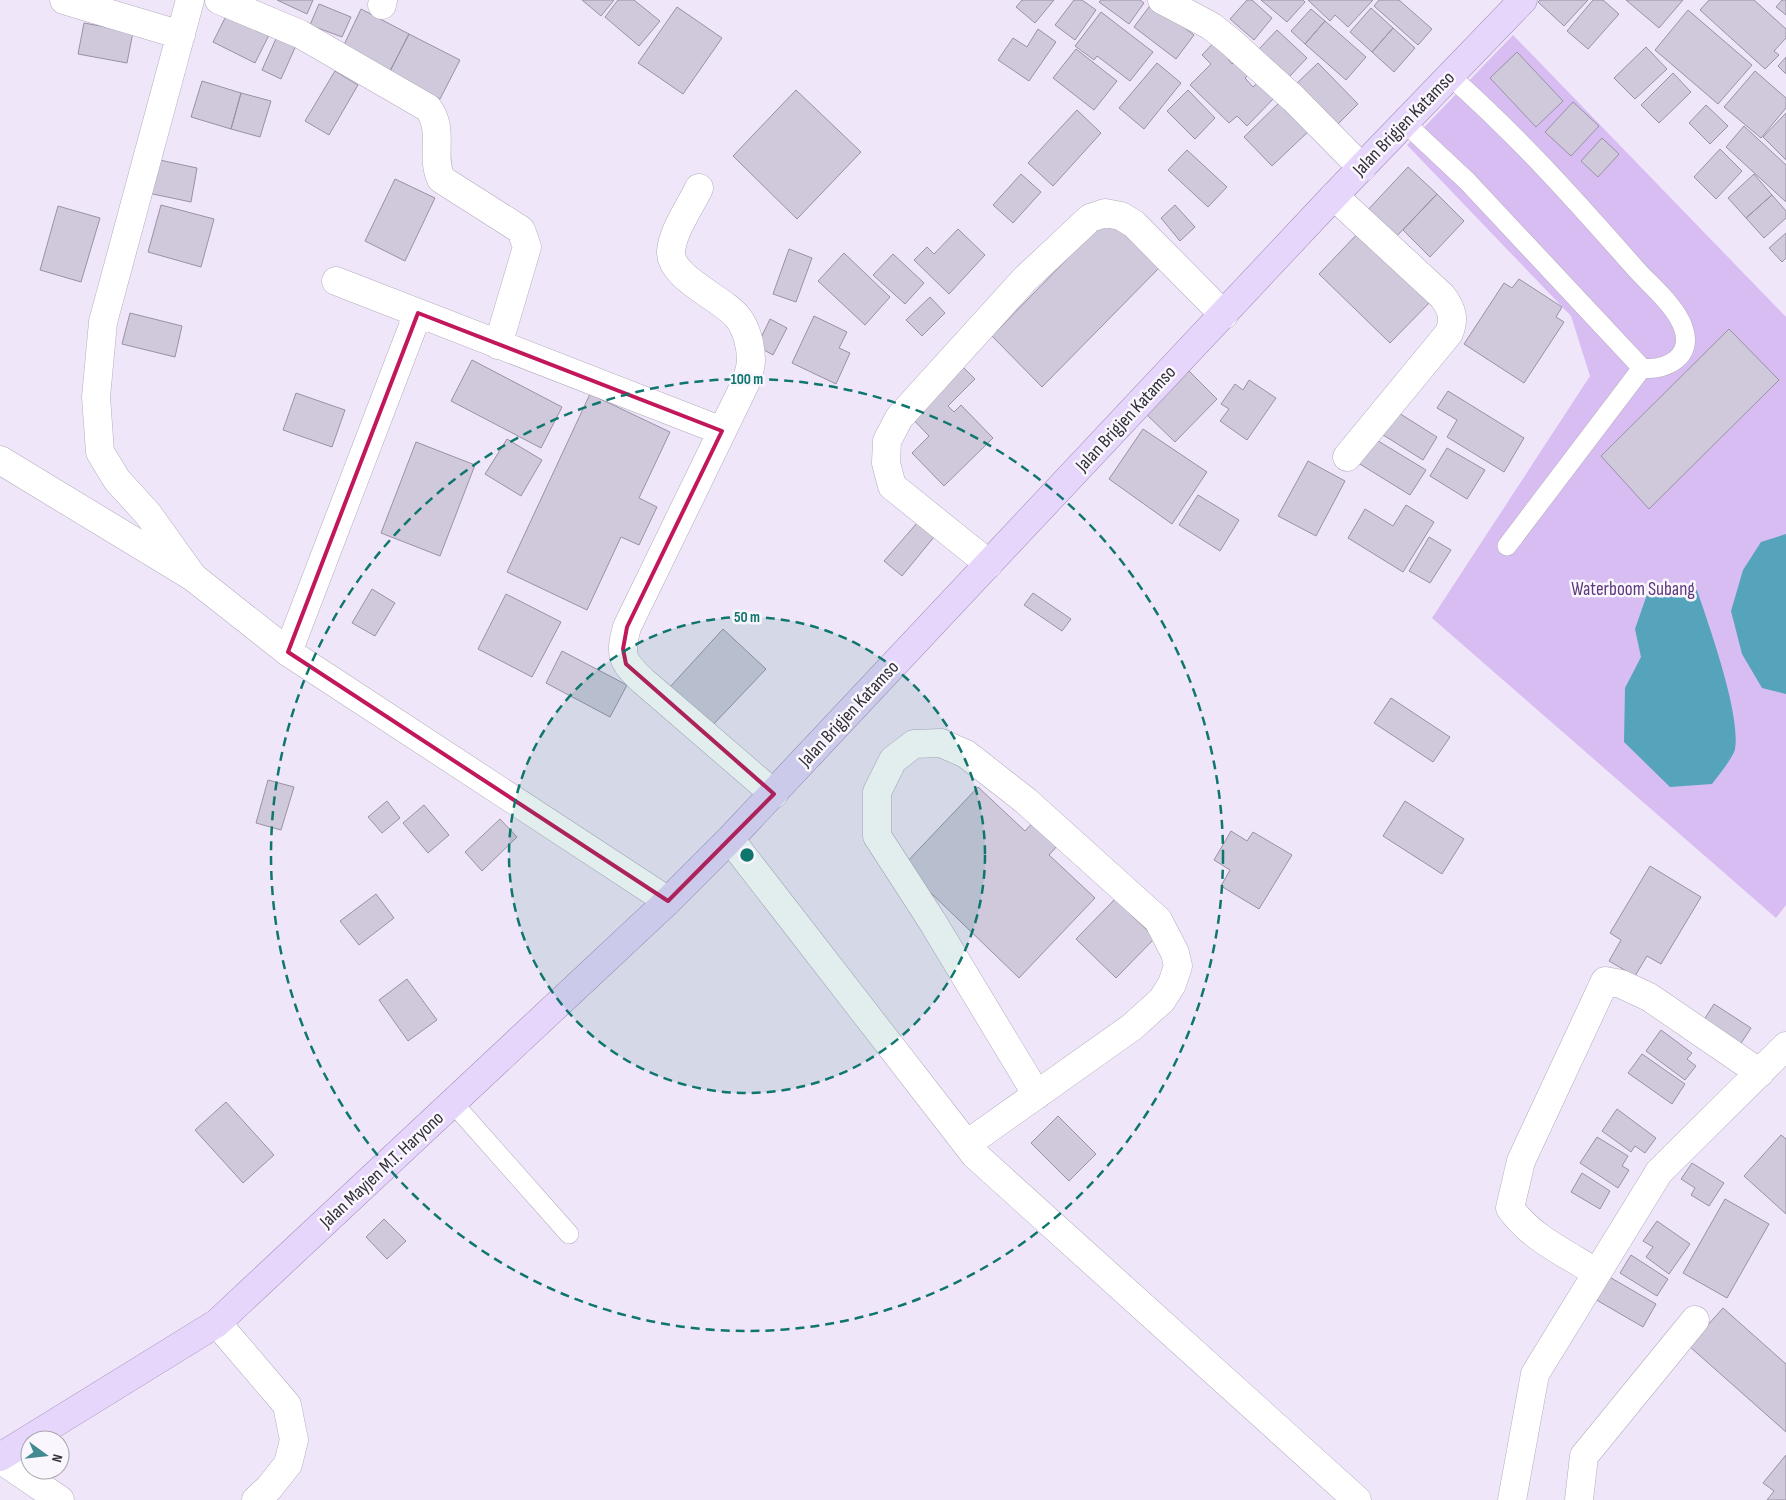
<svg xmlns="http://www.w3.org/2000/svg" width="1786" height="1500" viewBox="0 0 1786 1500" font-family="'Sofia Sans Condensed',sans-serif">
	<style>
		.green { fill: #d8bdf2 }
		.water { fill: #55a4bb }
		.building { fill: #cfc9db; stroke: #9892a4 }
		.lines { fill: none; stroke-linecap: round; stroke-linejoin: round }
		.service-casing { stroke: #b4abbd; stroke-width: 20 }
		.minor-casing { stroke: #b4abbd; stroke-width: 29 }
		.tertiary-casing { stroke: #b4abbd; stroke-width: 29 }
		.primary-casing { stroke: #9d8ab5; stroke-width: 29 }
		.service { stroke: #fff; stroke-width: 19 }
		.minor { stroke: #fff; stroke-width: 28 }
		.tertiary { stroke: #fff; stroke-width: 28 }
		.primary { stroke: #e6d6fc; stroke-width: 28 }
		.marked { fill: none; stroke: #c2185b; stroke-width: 4; stroke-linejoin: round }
		.ring { fill: none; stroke: #0f766e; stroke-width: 2.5; stroke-dasharray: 9 6 }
		.labels { text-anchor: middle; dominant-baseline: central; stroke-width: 5; stroke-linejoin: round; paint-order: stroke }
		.street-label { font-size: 19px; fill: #322f36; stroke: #faf6fe }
		.park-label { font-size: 19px; fill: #5e387b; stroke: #faf6fe }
		.centre { fill: #0f766e; stroke: #faf6fe; stroke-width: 2.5 }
		.ring-label { font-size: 15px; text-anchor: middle; font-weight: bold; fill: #0f766e; stroke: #faf6fe; stroke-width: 5; stroke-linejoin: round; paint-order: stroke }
	</style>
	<rect width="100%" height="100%" fill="#f0e6f9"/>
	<path class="green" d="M1513,35l273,282v588l-10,13 -344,-300 158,-242 -19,-60 -164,-171z"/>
	<path class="water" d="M1786,534v160l-24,-6 -20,-34 -11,-43 12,-41 18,-28z
		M1651,583l46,7c12,36 44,124 38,159 -2,9 -17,27 -23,35l-42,3 -46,-45 1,-54 16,-31 -6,-28z"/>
	<path class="building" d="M277,0h36l-6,14z
		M582,0h32l-13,16z
		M618,0h16l26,21 -21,25 -34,-29z
		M1022,0h32l-19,23 -19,-16z
		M1074,0h8l14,10 -21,30 -20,-15z
		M1101,0h39l4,3 -15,21 -30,-22z
		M1247,0h5l20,18 -18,22 -24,-21z
		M1261,0h42l2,2 -18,20z
		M1308,0h65l-25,27 -13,-12 -5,6z
		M1379,0h20l33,29 -14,16 -44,-39z
		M1540,0h48l-24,26 -26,-24z
		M1593,0h10l16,14 -31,35 -21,-18z
		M1626,0h57l-24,28z
		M1709,0h45l32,29v9l-12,13 5,4 -14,14 -65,-59z
		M1782,0h4v15l-10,-8z
		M1152,3l42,32 -18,24 -42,-32z
		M319,4l32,13 -9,20 -32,-12z
		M677,7l45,31 -39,56 -45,-31z
		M1371,8l22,20 -21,24 -22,-20z
		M361,9l48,25 -20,39 -47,-24z
		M1311,9l14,12 -20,23 -14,-13z
		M1688,10l64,55 -34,39 -63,-54z
		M1101,12l52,40 -23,29 -33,-25 -3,4 -19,-14z
		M227,14l42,21 -14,28 -42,-21z
		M1325,21l41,36 -20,23 -41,-36z
		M84,23l49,9 -6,31 -49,-9z
		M1393,28l22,20 -21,24 -22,-20z
		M1038,29l18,13 -27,39 -31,-21 15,-22 14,9z
		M1277,30l30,28 -18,19 -30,-28z
		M279,32l19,9 -17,38 -19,-9z
		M409,34l51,26 -20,39 -51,-26z
		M1219,37l15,16 -6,6 4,5 4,-5 14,14 -5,5 8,9 7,-6 16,15 -29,30 -10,-10 -8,7 -39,-38 21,-21 -9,-9z
		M1646,47l21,22 -32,30 -21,-21z
		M1076,49l41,32 -23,29 -41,-32z
		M1517,52l46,49 -27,26 -46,-49z
		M1786,57v17l-8,-8z
		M1157,63l24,20 -37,46 -25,-21z
		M1318,63l40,41 -22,22 -41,-41z
		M335,71l23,14 -29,50 -24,-14z
		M1755,71l31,27v10l-25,30 -37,-31z
		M1673,73l18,19 -32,31 -18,-18z
		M202,81l39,12 -10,36 -40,-12z
		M796,90l65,62 -64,67 -64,-63z
		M1188,90l27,28 -20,21 -28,-28z
		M241,93l30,8 -11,36 -29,-8z
		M1284,98l28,30 -40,38 -28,-29z
		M1573,102l26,24 -28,30 -26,-24z
		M1706,105l22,21 -18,18 -21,-21z
		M1077,110l24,23 -48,53 -25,-23z
		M1786,113v47l-23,-23z
		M1744,126l42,39v37l-60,-55z
		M1602,138l17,16 -21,23 -17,-16z
		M1720,149l22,22 -26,28 -22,-22z
		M1187,150l40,37 -19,20 -40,-37z
		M155,159l42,9 -6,34 -43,-9z
		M1408,167l29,27 -45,47 -28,-27z
		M1021,174l20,18 -28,31 -20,-18z
		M1754,174l18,21 -26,23 -18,-20z
		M395,179l40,19 -30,63 -40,-20z
		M1437,194l27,27 -34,36 -27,-27z
		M1772,195l14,16v7l-22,20 -18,-20z
		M161,205l53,14 -13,48 -53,-15z
		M1175,205l20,22 -15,14 -19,-23z
		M58,206l42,12 -19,64 -41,-12z
		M1110,215l51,51 -119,121 -50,-51z
		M958,229l27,26 -36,39 -35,-34 13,-13 7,7z
		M1362,229l71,70 -43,44 -71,-69z
		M1786,233v25l-4,4 -13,-14z
		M789,249l23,9 -16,44 -23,-8z
		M844,253l46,44 -25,28 -47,-44z
		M893,254l31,29 -19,21 -32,-29z
		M1519,279l43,28 -6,10 8,5 -40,61 -60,-39 40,-61 8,5z
		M930,297l15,16 -23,23 -16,-16z
		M130,313l52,13 -7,31 -53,-13z
		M814,316l33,16 -8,16 11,5 -14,31 -44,-21z
		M770,319l17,9 -14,27 -16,-9z
		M1729,329l50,51 -130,129 -48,-53z
		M472,360l90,47 -21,41 -90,-47z
		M958,362l17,17 -27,27 6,6 7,-7 32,33 -49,48 -32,-33 17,-17 -22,-23z
		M1185,367l32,32 -42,43 -32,-31z
		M1249,380l27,18 -29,42 -27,-19 9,-12 -8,-5 14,-20 8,6z
		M1448,391l76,47 -20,34 -57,-35 10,-17 -20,-12z
		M296,393l49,17 -13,37 -49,-17z
		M590,394l80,38 -31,66 18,9 -18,38 -18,-8 -34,73 -80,-38z
		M1394,410l43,27 -14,23 -43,-27z
		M1143,429l64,43 -35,52 -63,-45z
		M1370,436l56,34 -16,25 -55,-34z
		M507,439l35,21 -21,36 -36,-22z
		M416,442l59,23 -35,91 -59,-23z
		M1447,448l38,22 -18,29 -37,-23z
		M1308,461l37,20 -29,55 -38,-20z
		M1198,495l41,25 -19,31 -41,-26z
		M1406,505l28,17 -31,50 -55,-34 17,-29 28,17z
		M917,523l17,14 -32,39 -18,-15z
		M1429,537l22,13 -21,33 -21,-12z
		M372,589l23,14 -20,33 -23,-13z
		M1033,593l38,26 -9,12 -38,-26z
		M506,594l55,28 -29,55 -54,-28z
		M723,629l43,40 -55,58 -42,-39z
		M562,651l65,34 -17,32 -64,-34z
		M1391,698l59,39 -17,25 -59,-39z
		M268,780l26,7 -13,43 -25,-7z
		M978,787l47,44 10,-11 24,24 -10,11 46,43 -76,80 -116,-112z
		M387,801l13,17 -18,15 -14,-16z
		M1405,801l59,38 -22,35 -59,-38z
		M424,805l25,30 -21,18 -25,-30z
		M500,819l17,18 -35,34 -17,-19z
		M1231,831l16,10 6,-9 39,23 -33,54 -38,-23 9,-16 -16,-10z
		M1650,866l51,31 -40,67 -14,-8 -12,20 -26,-15 12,-21 -11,-7z
		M376,894l18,24 -35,27 -19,-24z
		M1115,899l40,39 -39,40 -40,-39z
		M407,979l30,41 -29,21 -29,-41z
		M1714,1004l37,24 -15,23 -36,-25z
		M1661,1030l31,23 -5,6 9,7 -11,14 -39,-29z
		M1642,1054l43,30 -13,20 -44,-31z
		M226,1102l48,53 -31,28 -48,-53z
		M1617,1109l39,29 -11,15 -10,-7 -4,6 -29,-21z
		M1058,1116l38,38 -27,27 -38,-38z
		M1781,1135l5,4v75l-42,-38z
		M1597,1137l31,19 -6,10 7,4 -11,18 -38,-25z
		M1692,1163l32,20 -15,23 -18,-11 4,-7 -14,-9z
		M1582,1173l28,18 -10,18 -29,-17z
		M1725,1199l44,25 -42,74 -44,-25z
		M384,1219l22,22 -19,18 -21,-22z
		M1657,1221l33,23 -21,30 -23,-17 7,-10 -10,-6z
		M1631,1255l37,24 -11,17 -37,-23z
		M1606,1275l50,29 -13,23 -50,-29z
		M1723,1308l63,56v68l-97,-86z
		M1786,1455v45h-19l7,-9 -11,-8z"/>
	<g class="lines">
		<g class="service-casing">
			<path id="service" d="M1405,123l62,58 175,187c25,3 52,-12 41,-41 -8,-22 -32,-41 -48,-59 -58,-66 -118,-133 -185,-192
				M1507,546l135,-178
				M453,1103l116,131"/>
		</g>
		<g class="minor-casing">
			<path id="minor" d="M64,0l117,35
				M190,0l-87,322 -7,75 4,55 17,28 31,34 45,63
				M219,0l81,34 128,74c17,22 2,47 13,71l80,51 6,17 -29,98
				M1162,0l49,26 20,16 63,57 68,69
				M382,5l1,-5
				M699,188c-9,19 -26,42 -28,63 -2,27 54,48 68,68 8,11 12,28 12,41 0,7 -3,15 -5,22l-119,245c-8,29 -5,34 16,54l131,113
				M1334,196l108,100c10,13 13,22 7,37l-102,124
				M336,281l386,150
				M989,564l-97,-78 -6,-23 1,-22 12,-23 126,-139 65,-61 15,-5 16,3 13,8 90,91
				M288,652l130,-339
				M967,1144l165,-117 30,-27 10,-16 6,-18 -3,-13 -17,-33 -132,-119 -60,-47 -25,-11 -27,1 -21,16 -16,32v44l55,85 105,174
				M1597,1273c-30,-19 -66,-35 -87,-65l11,-47 84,-180 16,3 28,13 111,76
				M217,1323l70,82 7,35 -6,24 -19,24 -13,12
				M0,1459l60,41
				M1512,1500l23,-126 124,-202 127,-126
				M1579,1500l5,-44 111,-136"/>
		</g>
		<g class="tertiary-casing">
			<path id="tertiary" d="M0,460l193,117 95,75 380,249
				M730,839l245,316 382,345"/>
		</g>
		<g class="primary-casing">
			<path id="primary" d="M0,1457l217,-134 451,-422 62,-62 604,-643 189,-196"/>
		</g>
		<use href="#service" class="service"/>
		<use href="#minor" class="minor"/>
		<use href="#tertiary" class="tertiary"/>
		<use href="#primary" class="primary"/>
	</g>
	<path class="marked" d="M418,313l304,118 -95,196 -4,22 3,15 148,130 -106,107 -380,-249z"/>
	<circle cx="747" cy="855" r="238" fill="#0f766e" fill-opacity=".12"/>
	<g class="ring">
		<circle cx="747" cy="855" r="238"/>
		<circle cx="747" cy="855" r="476"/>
	</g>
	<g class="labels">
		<g class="street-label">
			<text transform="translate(1404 124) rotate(-46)">Jalan Brigjen Katamso</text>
			<text transform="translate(1126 419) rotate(-47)">Jalan Brigjen Katamso</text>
			<text transform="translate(849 714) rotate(-47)">Jalan Brigjen Katamso</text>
			<text transform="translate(382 1170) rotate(-43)">Jalan Mayjen M.T. Haryono</text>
		</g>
		<g class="park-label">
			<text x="1633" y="589">Waterboom Subang</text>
		</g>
	</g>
	<circle cx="747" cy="855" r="8" class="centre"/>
	<g class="ring-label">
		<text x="747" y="384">100 m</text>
		<text x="747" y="622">50 m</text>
	</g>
	<g transform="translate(45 1455) rotate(105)"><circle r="24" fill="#faf6fe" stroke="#aaa6ae"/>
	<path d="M0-4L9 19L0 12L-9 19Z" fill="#438a92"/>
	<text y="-8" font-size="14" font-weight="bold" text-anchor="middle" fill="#322f36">N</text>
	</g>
</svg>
